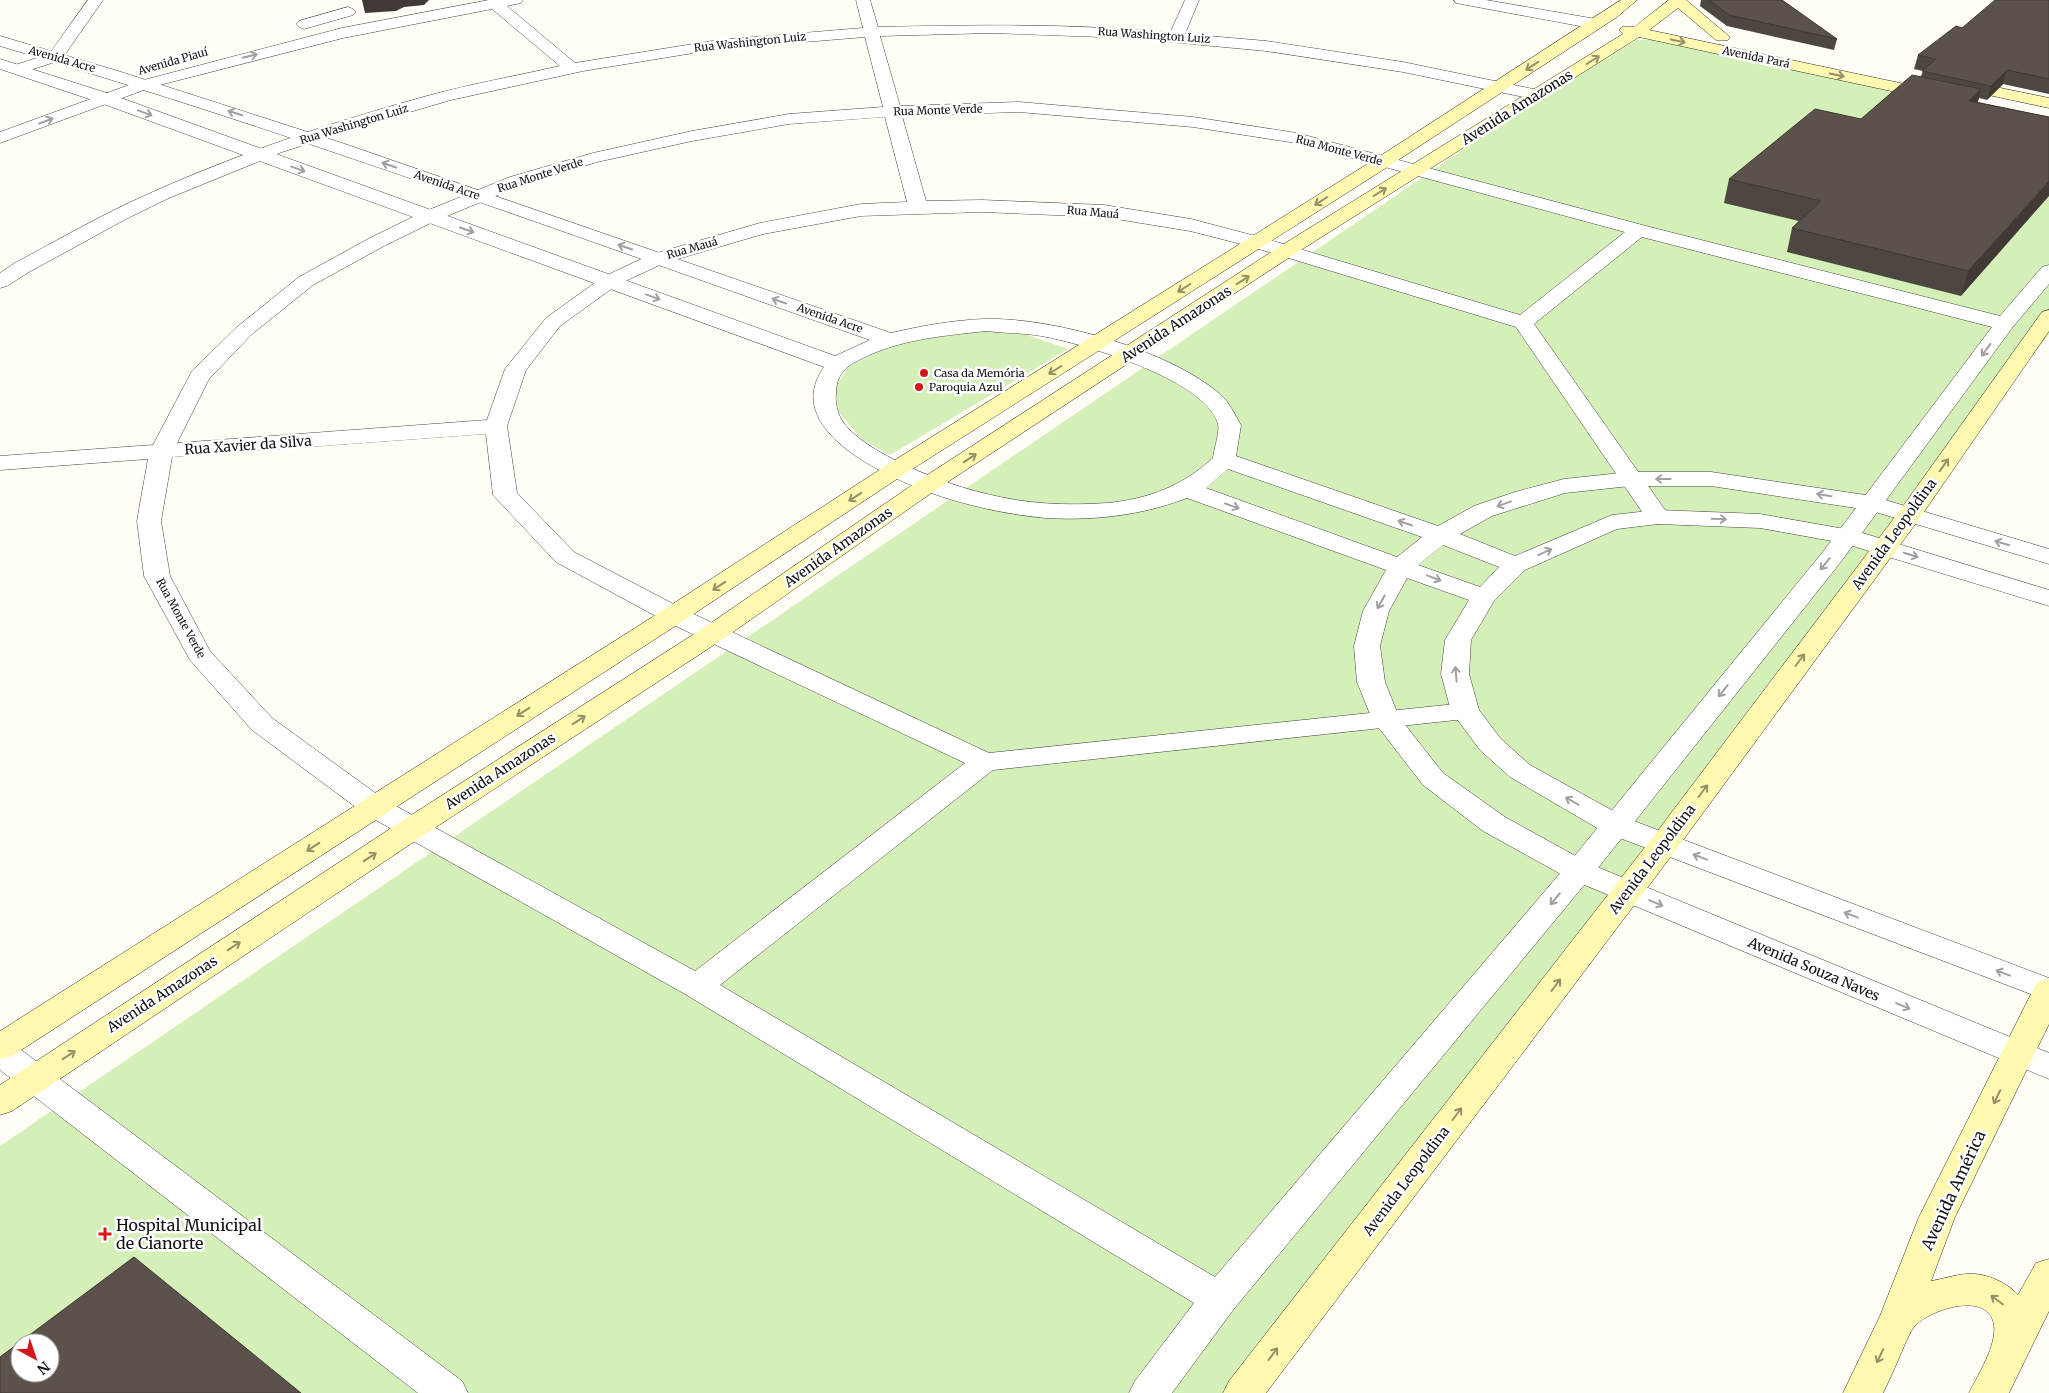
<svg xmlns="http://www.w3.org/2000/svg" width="2049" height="1393" viewBox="0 0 2049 1393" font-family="Merriweather,serif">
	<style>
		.green { fill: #d4efb8; fill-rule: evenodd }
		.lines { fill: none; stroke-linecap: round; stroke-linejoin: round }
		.minor-casing { stroke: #444; stroke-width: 1 }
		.tertiary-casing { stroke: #444; stroke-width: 1 }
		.secondary-casing { stroke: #333; stroke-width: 1 }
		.minor { fill: #fff; fill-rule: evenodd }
		.tertiary { fill: #fff; fill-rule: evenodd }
		.secondary { fill: #fff8b0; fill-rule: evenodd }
		.wall { fill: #4e4741 }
		.shaded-wall { fill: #403935 }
		.building { fill: #5b524c; stroke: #403935; fill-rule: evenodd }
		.oneway { stroke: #949068 }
		.oneway2 { stroke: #a0a0a0 }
		.poi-dot { fill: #d3171c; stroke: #fff; stroke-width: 2 }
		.labels { text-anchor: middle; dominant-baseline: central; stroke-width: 5; stroke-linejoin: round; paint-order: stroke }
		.far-street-label { font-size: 11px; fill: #111; stroke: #fff }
		.far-poi-label { font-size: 11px; fill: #111; stroke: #fff; text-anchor: start }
		.street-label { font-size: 14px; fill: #111; stroke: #fff }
		.near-street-label { font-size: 16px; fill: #111; stroke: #fff }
		.near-poi-label { font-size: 16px; fill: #111; stroke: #fff; text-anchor: start }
	</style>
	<rect width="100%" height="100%" fill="#fffdf5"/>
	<path class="green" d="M1637,40h16l396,85v209l-807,1059h-1242v-247l1542,-1050zM20,1343h30v30h-30z
		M987,330l40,5 41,14 -178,106 -29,-16 -23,-28 -3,-23 14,-22 47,-23z"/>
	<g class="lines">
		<g class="minor-casing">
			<path id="minor" d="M88,0h15l-42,60 -37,12h-12l-2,-3 2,-3 37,-12z
				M489,0h34l-2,3 -14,3 68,57 143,-23 145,-12 -7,-28h14l8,27c97,-2 195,-4 292,6l15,-33h14l-14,34 81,7 137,21 135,28 6,1 2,4 -2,4 -6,1 -135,-28 -137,-21 -137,-13 -137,-5 -112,3 20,70 119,-4 174,15 104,16 349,93 354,90 42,-49 7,-2v19l-37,44 -172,235 -250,315 -357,432 -61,83h-43l6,-12 59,-78 -509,-309 -320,-180 -113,-84 -62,-70 -46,-84 -7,-55 11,-62 -148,11v-14l153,-11 39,-74 45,-44 62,-50 71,-39 51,-25 89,-36 83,-24 99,-22 97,-17 94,-7 -18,-70 -147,12 -135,22 -132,29 -55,16 -114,36 -113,46 -43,21 -97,53 -22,14 -7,2v-15l15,-10c43,-23 86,-48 131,-68 95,-43 195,-76 296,-103 39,-10 79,-17 118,-26l-68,-57 -149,29 -191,49 -152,56v-11l140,-51 202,-53zM1019,112l174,15 103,16 329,89 -105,83 -257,-77 -72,-19 -87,-14 -122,-5 -56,1 -24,-85zM885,117l22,85 -46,2 -101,19 -110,32 -47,22 -57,41 -41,51 -18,51 -310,23 32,-64 42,-44 62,-50 71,-39 51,-25 87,-36 75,-23 95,-21 97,-17zM982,212l122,5 86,14 59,15 267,81 133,195 9,2 9,-2 3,-5 -136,-193 108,-87 350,90 -170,226 -254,311 -353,413 -495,-292 273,-215 472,-51 10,-2 4,-6 -4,-6 -10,-2 -476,50 -306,-144 -109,-57 -57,-59 -10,-67 19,-56 34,-44 57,-41 47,-22 99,-29 98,-18zM486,434l7,61 63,67 109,59 300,142 -270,208 -310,-171 -113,-82 -62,-67 -40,-75 -9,-55 11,-64z
				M1454,0h32l110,19 5,2 3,3 -3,3 -5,2 -135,-25 -5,-1z
				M348,7l5,2 3,3 -3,3 -49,14 -5,-2 -3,-3 3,-3z
				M0,1040l12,3 450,338 6,12h-50l-418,-323z"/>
		</g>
		<g class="tertiary-casing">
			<path id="tertiary" d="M0,36l118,35 224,72 549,190c30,-7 63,-13 94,-14 67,-2 184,31 235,75 9,8 15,21 21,31l-5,31 202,70 36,-20 41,-14 49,-13 66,-7h81l161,24 177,53v15l-180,-54 -158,-24h-81l-65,7 -73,23 -32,18 55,22 97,-41 46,-5 102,4 96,17 193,59v16l-206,-63 -83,-15 -102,-4 -41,5 -92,41 -31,31 -23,39 -2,34 10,36 21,28 30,27 96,53 423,160v23l-445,-169 -94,-55 -30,-27 -29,-39 -10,-37 4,-34 24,-40 -62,-22 -18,33 -9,35 5,36 14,35 44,56 62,44 85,47 459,189v26l-481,-201 -85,-47 -60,-46 -51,-66 -15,-37 -3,-36 9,-35 23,-41 -199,-72c-44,17 -93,23 -141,20 -34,-3 -67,-10 -100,-20 -47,-15 -169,-65 -122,-131l-726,-265 -98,-33v-10l110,35 725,262 35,-16c-289,-102 -576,-207 -870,-294zM986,331c16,2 33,2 49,4 42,6 171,44 183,89 2,7 -4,26 -5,34 -31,28 -64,41 -106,45 -40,3 -81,1 -120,-9 -37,-8 -126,-41 -146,-75 -4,-8 -6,-17 -5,-26 0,-7 2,-16 7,-21 4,-6 12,-10 18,-13 39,-20 82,-23 125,-28zM1228,469l194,68 -25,20 -191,-69zM1443,545l56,22 -19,20 -62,-22z"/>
		</g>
		<g class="secondary-casing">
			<path id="secondary" d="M1621,0h16l-20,17 -228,149 -486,309 -220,146 -671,435 -12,3v-28l665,-422 222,-144 490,-307z
				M1669,0h17l44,37 -2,3h-12l-38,-32 -29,22 284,60 6,1 2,4 -2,4 -6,1 -294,-63 -346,218 -356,234 -214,150 -299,196 -412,276 -12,4v-30l402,-264 303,-194 216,-148 358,-232 344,-213 -4,-4 3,-3h12z
				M1957,79l92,19v10l-98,-21 -2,-3 2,-3z
				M2049,310v21l-130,188 -244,332 -409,542h-43l6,-12 424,-544 248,-328 141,-197z
				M2049,979v45l-94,193 -24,64c12,-2 23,-6 35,-7 17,-2 41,8 52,21l18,-32 13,-4v52l-40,82h-40c9,-18 28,-48 25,-68 -5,-35 -65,-16 -80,2 -4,4 -6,12 -9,17 -7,16 -14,33 -22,49h-40l37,-77 39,-99 114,-227 4,-8z"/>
		</g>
		<use href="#minor" class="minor"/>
		<use href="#tertiary" class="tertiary"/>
		<use href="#secondary" class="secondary"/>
	</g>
	<path class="wall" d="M1701,0h81l55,39 -3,11 -107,-24 -27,-20z
		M2049,0v94l-46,-10 -16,16 -8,-2 -1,4 71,15 -88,179 -174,-44 5,-24 7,-7 -75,-18 5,-24 132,-60 60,-43 2,-5 -9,-2 4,-14z"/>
	<path class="shaded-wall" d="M362,0h70h-3l-5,5 -20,2 -8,4 -31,2z
		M2007,70l-4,14 -16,16 4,-14z
		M1981,89l-6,22 -6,-10z
		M2049,181v15l-88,100 7,-25z"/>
	<path class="building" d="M1709,0h73l55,39 -108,-24z
		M1995,0h54v79l-42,-9 -16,16 -69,-15 14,-12 -18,-4 38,-29 6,2z
		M1912,75l69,14 -12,12 80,16v64l-81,90 -176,-43 29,-27 -92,-22 86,-70 46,10z
		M134,1257l167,136h-301v-36zM20,1343h30v30h-30z"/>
	<defs><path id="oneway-shaft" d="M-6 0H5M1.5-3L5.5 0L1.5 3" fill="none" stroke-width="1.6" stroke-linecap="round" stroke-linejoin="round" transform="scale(1.25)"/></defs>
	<g class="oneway">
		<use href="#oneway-shaft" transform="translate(1678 41) rotate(12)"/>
		<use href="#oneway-shaft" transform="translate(1593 60) rotate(-32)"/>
		<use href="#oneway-shaft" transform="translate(1532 66) rotate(147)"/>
		<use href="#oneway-shaft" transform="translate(1837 75) rotate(12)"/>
		<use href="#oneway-shaft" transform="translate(1380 192) rotate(-32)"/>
		<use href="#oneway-shaft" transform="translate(1321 201) rotate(148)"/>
		<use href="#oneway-shaft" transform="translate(1243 280) rotate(-33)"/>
		<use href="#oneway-shaft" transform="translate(1184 288) rotate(148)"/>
		<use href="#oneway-shaft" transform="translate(1055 370) rotate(148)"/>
		<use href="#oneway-shaft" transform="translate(970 458) rotate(-33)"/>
		<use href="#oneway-shaft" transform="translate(1944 465) rotate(-55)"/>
		<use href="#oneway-shaft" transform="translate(855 497) rotate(147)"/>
		<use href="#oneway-shaft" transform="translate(719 586) rotate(147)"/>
		<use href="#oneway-shaft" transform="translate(1800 660) rotate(-53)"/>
		<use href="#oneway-shaft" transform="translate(523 712) rotate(147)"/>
		<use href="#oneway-shaft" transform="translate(579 720) rotate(-33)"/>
		<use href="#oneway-shaft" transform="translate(1703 791) rotate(-53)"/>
		<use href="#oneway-shaft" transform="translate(313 847) rotate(147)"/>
		<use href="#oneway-shaft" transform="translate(370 857) rotate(-33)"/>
		<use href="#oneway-shaft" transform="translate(234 946) rotate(-33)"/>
		<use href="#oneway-shaft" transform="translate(1556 985) rotate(-53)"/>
		<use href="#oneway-shaft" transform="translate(69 1055) rotate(-33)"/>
		<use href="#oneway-shaft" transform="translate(1997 1097) rotate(116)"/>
		<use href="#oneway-shaft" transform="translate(1457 1114) rotate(-53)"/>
		<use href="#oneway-shaft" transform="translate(1997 1300) rotate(-143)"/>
		<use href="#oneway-shaft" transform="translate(1273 1354) rotate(-53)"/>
		<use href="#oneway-shaft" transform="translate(1880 1356) rotate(115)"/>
	</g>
	<g class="oneway2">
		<use href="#oneway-shaft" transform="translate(250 56) rotate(-14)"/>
		<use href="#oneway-shaft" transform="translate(145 113) rotate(20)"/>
		<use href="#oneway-shaft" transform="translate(235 113) rotate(-162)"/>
		<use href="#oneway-shaft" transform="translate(46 121) rotate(-21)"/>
		<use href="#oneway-shaft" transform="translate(389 165) rotate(-161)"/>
		<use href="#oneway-shaft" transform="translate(298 169) rotate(20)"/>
		<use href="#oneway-shaft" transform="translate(467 230) rotate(19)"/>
		<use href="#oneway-shaft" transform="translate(625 247) rotate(-161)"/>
		<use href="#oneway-shaft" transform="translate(653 297) rotate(20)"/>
		<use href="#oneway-shaft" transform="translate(779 301) rotate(-161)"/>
		<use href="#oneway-shaft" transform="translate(1986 350) rotate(126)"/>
		<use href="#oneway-shaft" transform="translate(1663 479) rotate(180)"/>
		<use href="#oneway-shaft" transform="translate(1824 495) rotate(-171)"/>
		<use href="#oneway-shaft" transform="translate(1504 504) rotate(160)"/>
		<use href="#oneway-shaft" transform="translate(1232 506) rotate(20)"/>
		<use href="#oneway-shaft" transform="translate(1719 519) rotate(2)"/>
		<use href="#oneway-shaft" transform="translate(1405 523) rotate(-161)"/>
		<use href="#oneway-shaft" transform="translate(2002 543) rotate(-163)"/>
		<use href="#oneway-shaft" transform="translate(1545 552) rotate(-24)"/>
		<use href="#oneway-shaft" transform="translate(1911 555) rotate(17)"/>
		<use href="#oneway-shaft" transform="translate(1825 564) rotate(129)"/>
		<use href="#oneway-shaft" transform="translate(1434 578) rotate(21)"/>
		<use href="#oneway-shaft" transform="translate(1381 602) rotate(119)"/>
		<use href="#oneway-shaft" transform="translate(1456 674) rotate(-95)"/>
		<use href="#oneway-shaft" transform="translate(1723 691) rotate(129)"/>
		<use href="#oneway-shaft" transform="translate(1572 801) rotate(-150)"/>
		<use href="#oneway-shaft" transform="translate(1700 857) rotate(-159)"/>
		<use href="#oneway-shaft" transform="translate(1555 899) rotate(130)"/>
		<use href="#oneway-shaft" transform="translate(1656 903) rotate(23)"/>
		<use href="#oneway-shaft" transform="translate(1851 915) rotate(-159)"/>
		<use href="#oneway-shaft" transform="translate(2003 973) rotate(-159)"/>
		<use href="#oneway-shaft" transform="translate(1903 1006) rotate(23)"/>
	</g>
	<g class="poi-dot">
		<circle cx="924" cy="373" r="5"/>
		<circle cx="919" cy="387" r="5"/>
		<path d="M102.5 1226.5h5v5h5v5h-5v5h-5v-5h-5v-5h5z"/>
	</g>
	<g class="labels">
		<g class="far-street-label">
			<text transform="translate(1154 35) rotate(4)">Rua Washington Luiz</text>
			<text transform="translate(750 42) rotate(-6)">Rua Washington Luiz</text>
			<text transform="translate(1756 57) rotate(12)">Avenida Pará</text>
			<text transform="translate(62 59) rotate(16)">Avenida Acre</text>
			<text transform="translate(173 61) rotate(-16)">Avenida Piauí</text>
			<text transform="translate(938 110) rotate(-2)">Rua Monte Verde</text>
			<text transform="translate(354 124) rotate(-17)">Rua Washington Luiz</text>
			<text transform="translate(1339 150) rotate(15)">Rua Monte Verde</text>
			<text transform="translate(540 175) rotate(-18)">Rua Monte Verde</text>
			<text transform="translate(447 185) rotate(19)">Avenida Acre</text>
			<text transform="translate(1093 212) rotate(5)">Rua Mauá</text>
			<text transform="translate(692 248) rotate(-16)">Rua Mauá</text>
			<text transform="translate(830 318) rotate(19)">Avenida Acre</text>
			<text transform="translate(181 618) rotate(61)">Rua Monte Verde</text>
		</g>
		<g class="far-poi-label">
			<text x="934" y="373">Casa da Memória</text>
			<text x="929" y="387">Paroquia Azul</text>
		</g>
		<g class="street-label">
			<text transform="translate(1517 107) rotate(-32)">Avenida Amazonas</text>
			<text transform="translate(1176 324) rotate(-33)">Avenida Amazonas</text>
			<text transform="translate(248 445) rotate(-4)">Rua Xavier da Silva</text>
			<text transform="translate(1894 534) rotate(-54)">Avenida Leopoldina</text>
			<text transform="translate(838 547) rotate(-35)">Avenida Amazonas</text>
			<text transform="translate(500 771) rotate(-33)">Avenida Amazonas</text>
			<text transform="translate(1652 859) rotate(-53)">Avenida Leopoldina</text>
			<text transform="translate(1814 969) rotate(23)">Avenida Souza Naves</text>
			<text transform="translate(162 994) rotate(-33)">Avenida Amazonas</text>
			<text transform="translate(1406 1181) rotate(-53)">Avenida Leopoldina</text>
		</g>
		<g class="near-street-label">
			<text transform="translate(1953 1190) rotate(-65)">Avenida América</text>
		</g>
		<g class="near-poi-label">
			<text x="116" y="1225">Hospital Municipal<tspan x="116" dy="18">de Cianorte</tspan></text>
		</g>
	</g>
	<g transform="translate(35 1358) rotate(140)"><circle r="24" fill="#ffffff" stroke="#a0a0a0"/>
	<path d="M0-4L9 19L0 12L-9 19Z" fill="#d3171c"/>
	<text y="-8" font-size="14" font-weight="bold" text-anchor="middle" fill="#111111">N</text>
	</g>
</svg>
